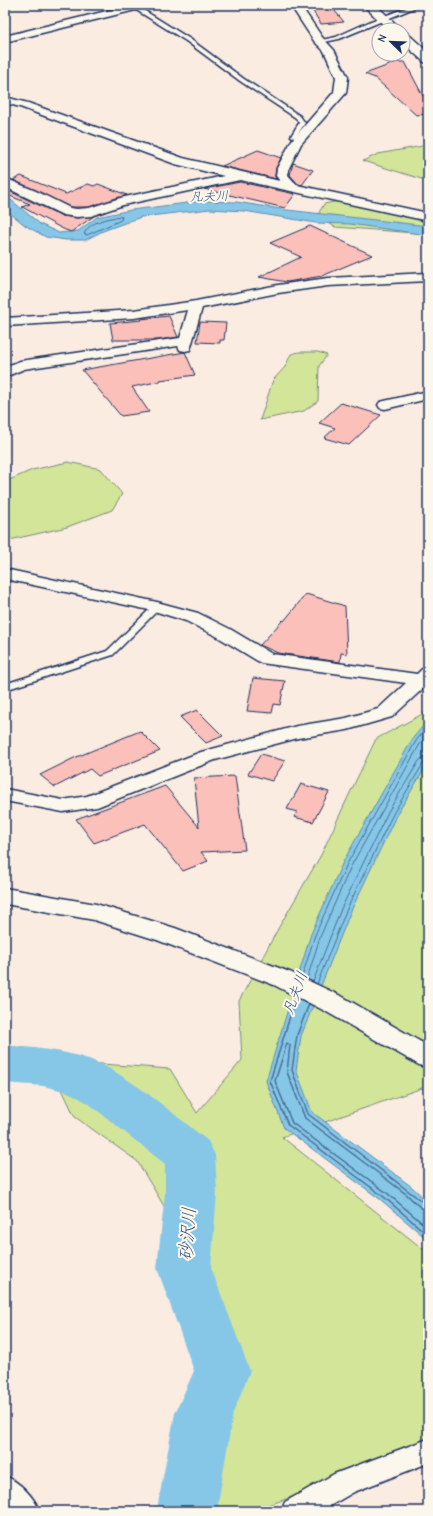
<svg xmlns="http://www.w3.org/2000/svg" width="433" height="1516" viewBox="0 0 433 1516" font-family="'Comic Neue','Klee One',sans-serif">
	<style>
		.green { fill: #d3e599; stroke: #778a7c }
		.water { fill: #86c7e7; stroke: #5b8ab0 }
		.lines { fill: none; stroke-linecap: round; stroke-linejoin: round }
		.shore-far1 { stroke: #466c95; stroke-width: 1 }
		.shore { stroke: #466c95; stroke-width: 1.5 }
		.river { fill: #86c7e7; fill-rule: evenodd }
		.building { fill: #fcc0ba; stroke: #1b2f5e }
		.service-casing { stroke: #1b2f5e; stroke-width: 3 }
		.minor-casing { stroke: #1b2f5e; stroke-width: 3 }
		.tertiary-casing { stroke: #1b2f5e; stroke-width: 3 }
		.service { fill: #fbf7ec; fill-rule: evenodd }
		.minor { fill: #fbf7ec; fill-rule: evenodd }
		.tertiary { fill: #fbf7ec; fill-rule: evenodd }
		.labels { text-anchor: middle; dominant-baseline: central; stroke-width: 4; stroke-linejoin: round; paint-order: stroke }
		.far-water-label { font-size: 13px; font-style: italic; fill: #365580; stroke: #fbf7ec }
		.water-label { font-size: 15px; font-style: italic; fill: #365580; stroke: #fbf7ec }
		.near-water-label { font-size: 18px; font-style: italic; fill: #365580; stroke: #fbf7ec }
	</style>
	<rect width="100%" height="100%" fill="#fbece2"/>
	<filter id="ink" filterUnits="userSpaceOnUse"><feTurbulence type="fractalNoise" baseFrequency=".025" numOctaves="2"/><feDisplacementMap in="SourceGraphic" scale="8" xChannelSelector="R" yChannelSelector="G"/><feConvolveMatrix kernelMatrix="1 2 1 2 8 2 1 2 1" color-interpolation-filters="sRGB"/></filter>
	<g filter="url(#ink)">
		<path class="green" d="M428,145v36l-65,-20 15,-7z
			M339,201l89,20v13l-93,-7 -18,-11 7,-12z
			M299,352h19l9,3 -8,11 -1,35 -14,10 -44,9 13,-40 12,-13 6,-13z
			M68,462l33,7 21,25 -10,16 -45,17 -62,14v-59l27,-12z
			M428,711v375l-146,51 146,116v197l-177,61h-36l-31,-32 46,-70 -20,-102 -21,-59 -52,-87 -62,-44 -27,-57 122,9 27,44 45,-53 -3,-59 40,-74 42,-72 27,-58 28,-58z"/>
		<path class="water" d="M5,198l6,2 29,24 19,9 19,-2 19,-14 34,-7 72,-9 33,1 51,8 141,16v9l-78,-11 -34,-1 -72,-12 -34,-2 -69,8 -38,14 -18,9h-19l-20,-3 -20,-11 -21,-17z
			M428,720v43l-32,53 -46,97 -49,123 -5,34 16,42 100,75 16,15v38l-47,-40 -97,-72 -18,-47 45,-147 32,-72 70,-124z"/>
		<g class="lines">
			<path class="shore-far1" d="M120,216l2,1 -1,3 -34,15 -3,-1c5,-13 24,-15 36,-18z
				M302,977l13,-42 32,-71 69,-123 12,-15
				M307,979l13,-42 31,-71 69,-122 8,-10
				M313,982l28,-73 47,-97 31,-51 3,-3 6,-1
				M317,984l29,-73 47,-97 30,-50 5,-2"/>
			<path class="shore" d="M296,997l-26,84 18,44 96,72 44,38
				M309,1004l-12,31 -5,35 16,44 116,89 4,1
				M428,1209l-7,-1 -15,-14 -101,-76 -18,-46 3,-27 -3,-2 -12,38 17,42 95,70 41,35"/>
			<path class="river" d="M5,1045c30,3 69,6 96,19 37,19 74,51 107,77l7,14 2,38 -6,75 39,103 -17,42 -15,91 3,7h-63l-1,-2 18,-96 19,-42 -37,-103 8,-75v-29l-77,-61 -20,-11 -25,-6 -38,-3z"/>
		</g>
		<path class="building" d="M309,5h21l14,17 -23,2z
			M397,62h8l18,34h5v18l-12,1 -41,-37 -10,-4z
			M258,150l23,8 -5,10 -1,8 1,3 -54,-13z
			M293,163l20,7 -11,15 -4,-1 -8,-9z
			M21,176l45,18 22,-10 6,2 4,-2 29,11 -38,12h-19l-57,-27z
			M240,182l55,12 -10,14 -81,-19z
			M5,189l57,27 15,2 17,-2 -23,16 -8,-3 -41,-22 8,-3 -25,-10z
			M310,226l62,29 -50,21 -35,6 -28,-5 42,-20 -31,-14z
			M169,316l9,21 -20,3h-45l-3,-17 32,-3 -1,-1z
			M200,322l26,1 -2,17h-4v3l-23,-1z
			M185,352l10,23 -35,5 1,1 -29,6 17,25 -28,4 -39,-46z
			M341,403l40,12 -32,30 -25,-7 11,-10 -16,-5z
			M306,594l39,12 2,48 -6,-1 -1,9 -62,-9 -18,-8 23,-25 1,1z
			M253,678l32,3 -5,24 -6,-1 -2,9 -25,-2z
			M197,710l26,26 -17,7 -26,-26z
			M140,731l20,20 -62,25 -8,-7 -35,18 -15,-12 34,-17z
			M261,754l24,7 -13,20 -24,-7z
			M235,776l10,74 -44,2 7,9 -25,10 -38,-47 -51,19 -18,-24 89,-33 34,41 -5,-49z
			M301,784l28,8 -16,30 -19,-5 3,-5 -10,-3z"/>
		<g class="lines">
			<g class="service-casing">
				<path id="service" d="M414,5h7l-82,34 -19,4 -3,-2 19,-4 35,-16z
					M133,6h4l53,33 54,40 56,37 5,7 -8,12 5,3v2h-4l-7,-4 8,-13 -3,-5 -56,-37 -54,-40 -53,-33z
					M154,605h3l4,2 -48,48 -108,35v-6l102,-33z"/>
			</g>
			<g class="minor-casing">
				<path id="minor" d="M131,5h18l-1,2 -143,35v-6z
					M292,5h10l1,4 19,28 12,13 14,27 -2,16 -45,51 -12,24 -1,7 9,10 131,28v8l-188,-41 -117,25 -32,11 -14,1 -14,-2 -58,-28v-9l33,14 32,16 7,1 12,-1 31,-10 104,-22 -49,-12 -155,-57 -15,-4v-6l23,6 155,55 97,23 -4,-5 1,-8 15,-28 42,-48 2,-15 -12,-26 -10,-10 -21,-32z
					M428,273v8l-100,5 -50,7 -76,15 -12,42 -5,1 -5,-1 -2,-4 -154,23 -19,8v-10l15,-6 160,-23 8,-28 -54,8 -129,8v-8l129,-8 62,-9 82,-16 50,-7z
					M428,391v8l-43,10 -5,-1 -2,-3 2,-3z
					M5,569l152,33 41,11 32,16 42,25 145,20 5,-5 6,-1v16l-36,33 -45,13 -49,8 -83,22 -118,47 -34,5 -58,-11v-12l58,11 24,-4 114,-44 96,-26 49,-8 32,-9 28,-26 -145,-20 -43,-26 -32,-16 -32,-10 -149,-32z
					M428,1439v24l-74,29 -33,19h-40l4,-9 49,-28z
					M5,1476c15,6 28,20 35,35h-33l-2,-3z"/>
			</g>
			<g class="tertiary-casing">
				<path id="tertiary" d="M363,5h13l26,25h-13z
					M403,32l4,1 21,19v11l-4,-1 -21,-19z
					M5,888l91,16 79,24 117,45 51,24 85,49v22l-9,-3 -94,-54 -51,-26 -117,-45 -63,-20 -89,-16z"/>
			</g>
			<use href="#service" class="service"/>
			<use href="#minor" class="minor"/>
			<use href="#tertiary" class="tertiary"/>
		</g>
	</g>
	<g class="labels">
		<g class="far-water-label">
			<text transform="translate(209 196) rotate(-2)">凡夫川</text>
		</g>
		<g class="water-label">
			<text transform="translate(295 993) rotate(-70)">凡夫川</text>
		</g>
		<g class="near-water-label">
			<text transform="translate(188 1234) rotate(-86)">砂沢川</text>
		</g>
	</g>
	<rect width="433" height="1516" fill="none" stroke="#fbf7ec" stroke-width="20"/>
	<rect x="10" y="10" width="413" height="1496" fill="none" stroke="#1b2f5e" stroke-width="1.5" filter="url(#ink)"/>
	<g transform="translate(391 42) rotate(293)"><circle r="19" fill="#fbf7ec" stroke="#a1a7b3"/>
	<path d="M0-3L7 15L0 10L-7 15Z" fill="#1b2f5e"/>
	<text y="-6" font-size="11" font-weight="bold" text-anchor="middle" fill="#1b2f5e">N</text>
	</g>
</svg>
